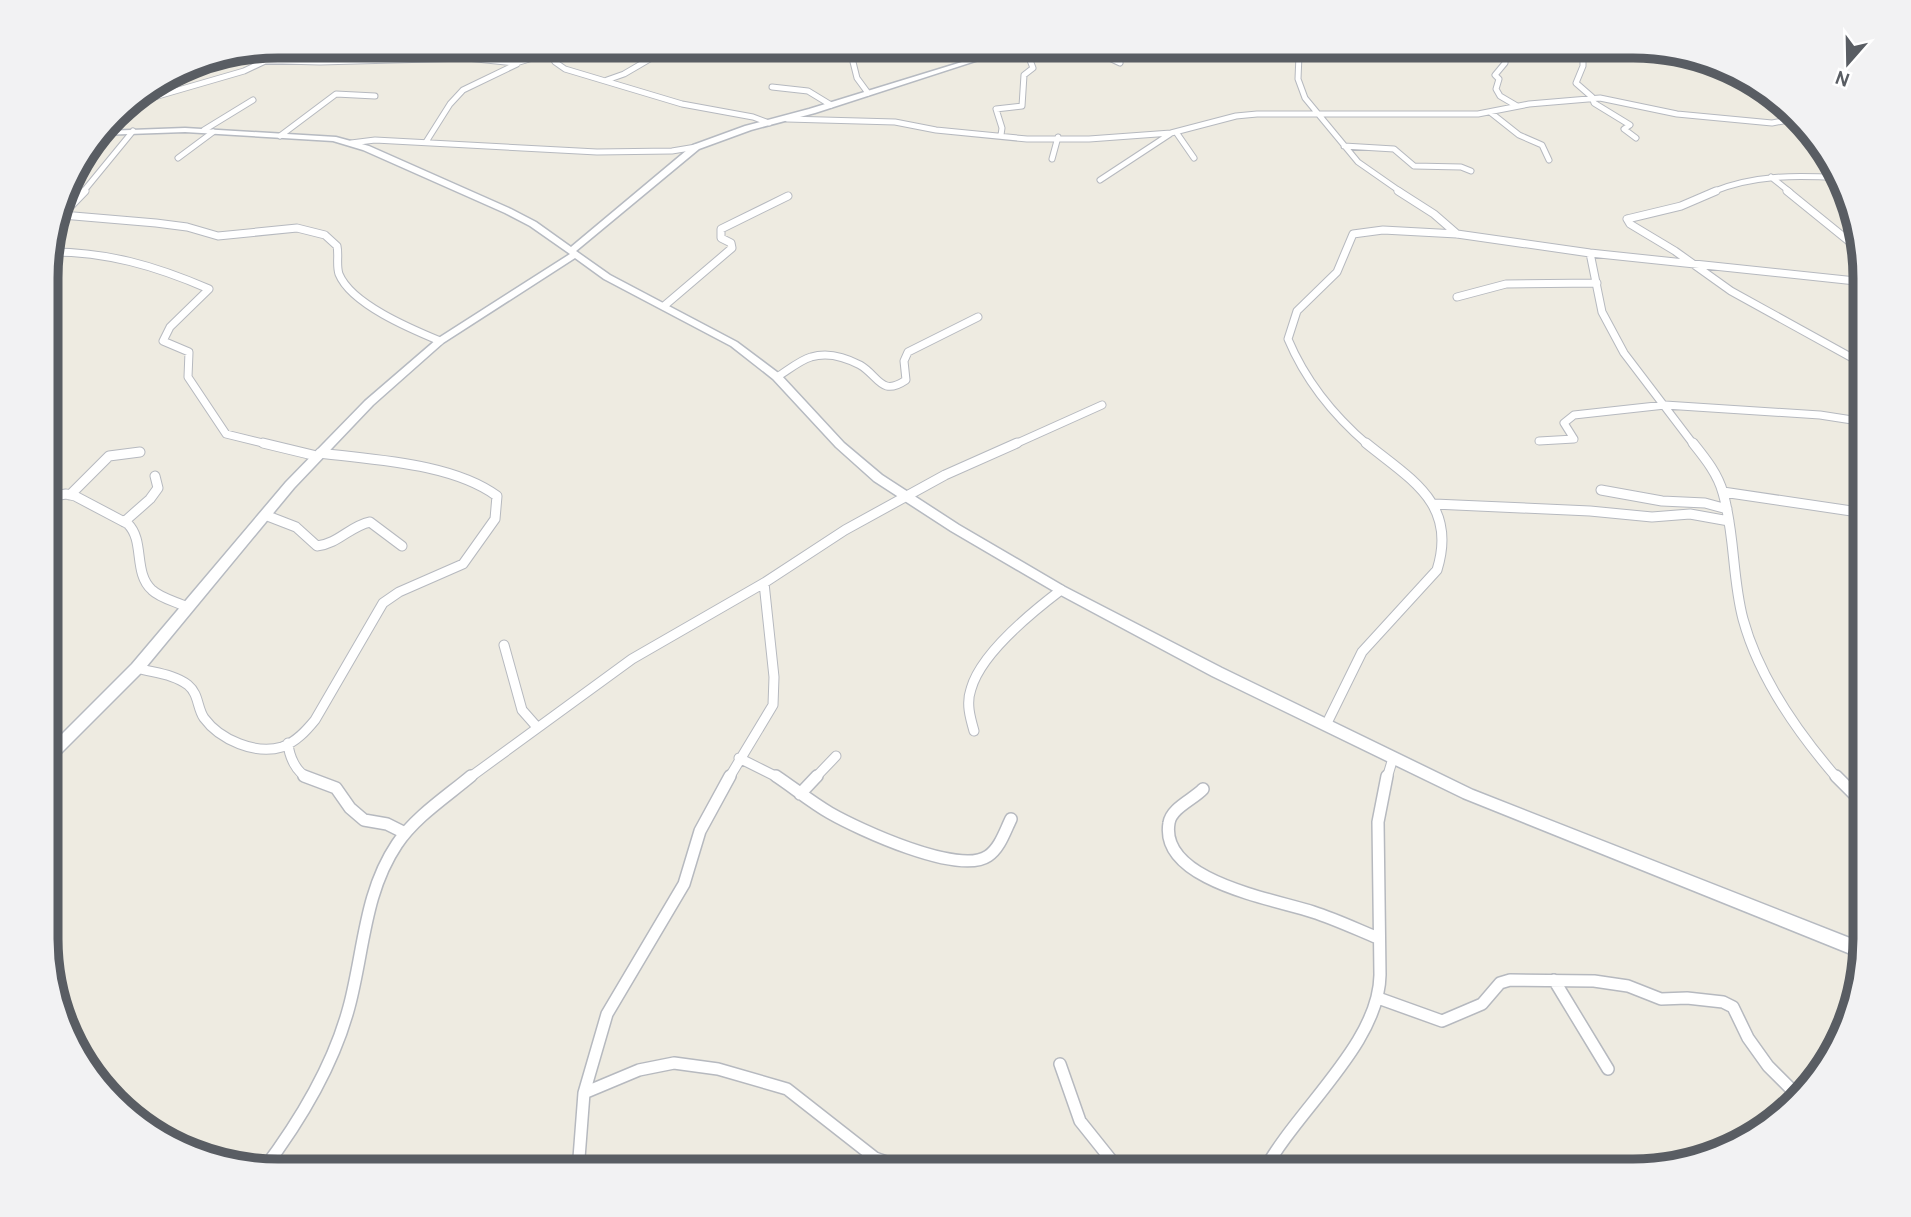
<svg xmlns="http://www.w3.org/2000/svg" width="1911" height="1217" viewBox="0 0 1911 1217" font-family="Cabin,sans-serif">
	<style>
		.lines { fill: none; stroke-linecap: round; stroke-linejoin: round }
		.street-far3-casing { stroke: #b6b9bf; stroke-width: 7 }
		.street-far2-casing { stroke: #b6b9bf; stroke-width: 9 }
		.street-far1-casing { stroke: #b6b9bf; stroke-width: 11 }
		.street-casing { stroke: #b6b9bf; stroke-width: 14 }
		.secondary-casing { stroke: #b6bac1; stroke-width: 3 }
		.street-far3 { stroke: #fff; stroke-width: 5 }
		.street-far2 { stroke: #fff; stroke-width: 7 }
		.street-far1 { stroke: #fff; stroke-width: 9 }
		.street { stroke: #fff; stroke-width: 11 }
		.secondary { fill: #fff; fill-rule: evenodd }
		.rim { fill: none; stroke: #595d63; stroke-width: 9 }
	</style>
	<rect width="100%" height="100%" fill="#eeebe1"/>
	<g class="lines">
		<g class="street-far3-casing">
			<path id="street-far3" d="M545,46l10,16 10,7 117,35 71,13 16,6
				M849,46l8,32 11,15
				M880,46h40
				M1053,46l48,8 19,9
				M1160,46l29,1
				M1292,46l7,9 -1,24 7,19 53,64 43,30
				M1506,46l-1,17 -10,12 4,4 -3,10 4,7 17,10
				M1583,46v20l-7,17 16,14 2,6 36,22 -6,4 12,9
				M849,47l20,-1
				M774,57l6,-5 54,-6
				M212,59l108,3 147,-4 49,5 56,-17
				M607,80l17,-6 48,-28
				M772,87l36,4 23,14
				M1490,112l29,23 23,10 7,15
				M787,119l108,3 41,8 91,9h62l82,-6 65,-17 21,-2h221l51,-10 71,-6 77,16 95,9 22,-4
				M106,128l45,-30 93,-27 53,-25
				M204,130l49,-30
				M1176,132l18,26
				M1001,135l1,-7 -6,-19 26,-3 2,-31 9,-7 -5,-13 -11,-9
				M280,136l56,-42 39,2
				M426,142l24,-38 13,-14 54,-26
				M351,143l24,-3 222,12 75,-1 24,-4
				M1344,146l50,3 20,17 47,1 10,4
				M178,158l35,-26
				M1052,159l6,-22
				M1771,177l19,15
				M1100,180l70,-46
				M83,192l50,-61
				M1712,192c41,-17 84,-17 127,-14"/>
		</g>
		<g class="street-far2-casing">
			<path id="street-far2" d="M1398,191l36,23 23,20
				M1787,191l74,60
				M62,215l94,8 31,4 31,9 79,-8 28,7 12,11c2,9 -1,19 2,28 12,30 72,55 101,67
				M1627,219l3,5 45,27 56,40 134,74
				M1627,219l54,-13 35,-15
				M56,221l29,-30
				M47,252c58,-1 109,14 162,37l-39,38 -7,14 26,11 -1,25 38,57 45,11
				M1590,253l12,59 22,41 70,92
				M1457,297l49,-13 91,-1
				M664,306l68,-58 -1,-5 -10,-5v-9l67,-33
				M777,377c10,-6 23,-17 34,-20 16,-5 34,0 49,8 19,11 21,32 46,15l-2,-19 4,-9 70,-35
				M1539,441l35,-2 -10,-16 10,-8 91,-10 155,10 45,7
				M1013,445l89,-40
				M1368,445c-35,-30 -62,-63 -80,-106l9,-28 40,-39 16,-38 30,-4 74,4 133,19 275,29"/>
		</g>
		<g class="street-far1-casing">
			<path id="street-far1" d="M263,443l54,13
				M1693,443c12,15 25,31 30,50 12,41 9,85 20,126 16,59 55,114 94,159
				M1601,490l61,11 43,2 22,6
				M1723,492l142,21
				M70,495l39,-39 31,-4
				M47,497l19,-3 9,2 53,28c17,17 5,49 24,66 8,8 25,12 35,17
				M1434,504l156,7 62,6 38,-3 39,7
				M265,515l31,12 21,19c21,-2 33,-20 53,-24l32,24
				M124,522l26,-23 8,-11 -3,-12
				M504,645l18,65 15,17
				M137,668c17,5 37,6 51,17 11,9 9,23 16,33 16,22 52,37 78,29 14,-5 24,-16 33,-27l68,-117 16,-11 64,-28 32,-45 2,-23c-45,-33 -123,-36 -177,-43
				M1326,725l36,-73 75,-82c21,-67 -27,-91 -71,-127
				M974,731c-4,-14 -8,-28 -3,-42 10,-36 61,-77 90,-99
				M288,743c1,13 8,30 21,35
				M739,758l40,20
				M469,778l163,-119 132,-76 81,-53 100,-55 72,-32
				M729,778l44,-73 1,-28 -10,-94
				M815,778l21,-22
				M1387,778l6,-20"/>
		</g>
		<g class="street-casing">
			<path id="street" d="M304,776l32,12 14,20 14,12 23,4 18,9
				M776,776c18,12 35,26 54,37 28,16 129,63 158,43 12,-8 17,-25 23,-37
				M1836,776l29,29
				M1203,789c-9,10 -32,19 -34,34 -10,58 105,76 144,89 22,7 43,17 65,26
				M800,794l17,-18
				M1554,980l54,89
				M1378,998l64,23 40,-17 18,-21 10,-3 84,1 34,5 33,13 26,-1 36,4 10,5 15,31 20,28 29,29
				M1060,1064l20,57 40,50
				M584,1093l55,-23 35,-7 44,6 69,20 88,69 38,13
				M263,1170c37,-49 70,-103 86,-163 15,-56 15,-114 48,-163 18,-27 49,-47 74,-68
				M578,1171l6,-78 23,-79 77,-130 16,-53 30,-55
				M1264,1171c33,-62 115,-127 116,-196l-2,-153 9,-46"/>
		</g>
		<g class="secondary-casing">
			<path id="secondary" d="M1014,46h8l-207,67 -64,17 -52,19 -123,102 34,24 127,67 44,33 63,68 38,32 77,50 106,62 157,81 251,122 392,154 -2,15 -400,-161 -251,-122 -155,-83 -106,-62 -77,-50 -38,-34 -63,-68 -42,-33 -127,-67 -29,-21 -132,85 -70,62 -79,83 -152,184 -90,90 -5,2v-15l85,-85 154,-182 79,-81 72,-62 133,-85 -40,-28 -25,-13 -142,-63 -30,-9 -148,-9 -85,3 4,-4 81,-3 151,9 33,9 142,63 25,13 35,25 122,-102 52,-19 64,-17z"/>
		</g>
		<use href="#street-far3" class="street-far3"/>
		<use href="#street-far2" class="street-far2"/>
		<use href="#street-far1" class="street-far1"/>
		<use href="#street" class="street"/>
		<use href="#secondary" class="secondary"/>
	</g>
	<path d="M0 0H1911V1217H0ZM278 58H1633A220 220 0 0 1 1853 278V939A220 220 0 0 1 1633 1159H278A220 220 0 0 1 58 939V278A220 220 0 0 1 278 58Z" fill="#f2f2f3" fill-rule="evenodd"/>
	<path class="rim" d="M278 58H1633A220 220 0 0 1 1853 278V939A220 220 0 0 1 1633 1159H278A220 220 0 0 1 58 939V278A220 220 0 0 1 278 58Z"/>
	<g transform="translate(1848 63) rotate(200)" stroke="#ffffff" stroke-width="5" paint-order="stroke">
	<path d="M0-5L12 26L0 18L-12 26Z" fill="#595d63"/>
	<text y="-10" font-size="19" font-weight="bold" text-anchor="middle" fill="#595d63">N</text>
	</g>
</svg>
